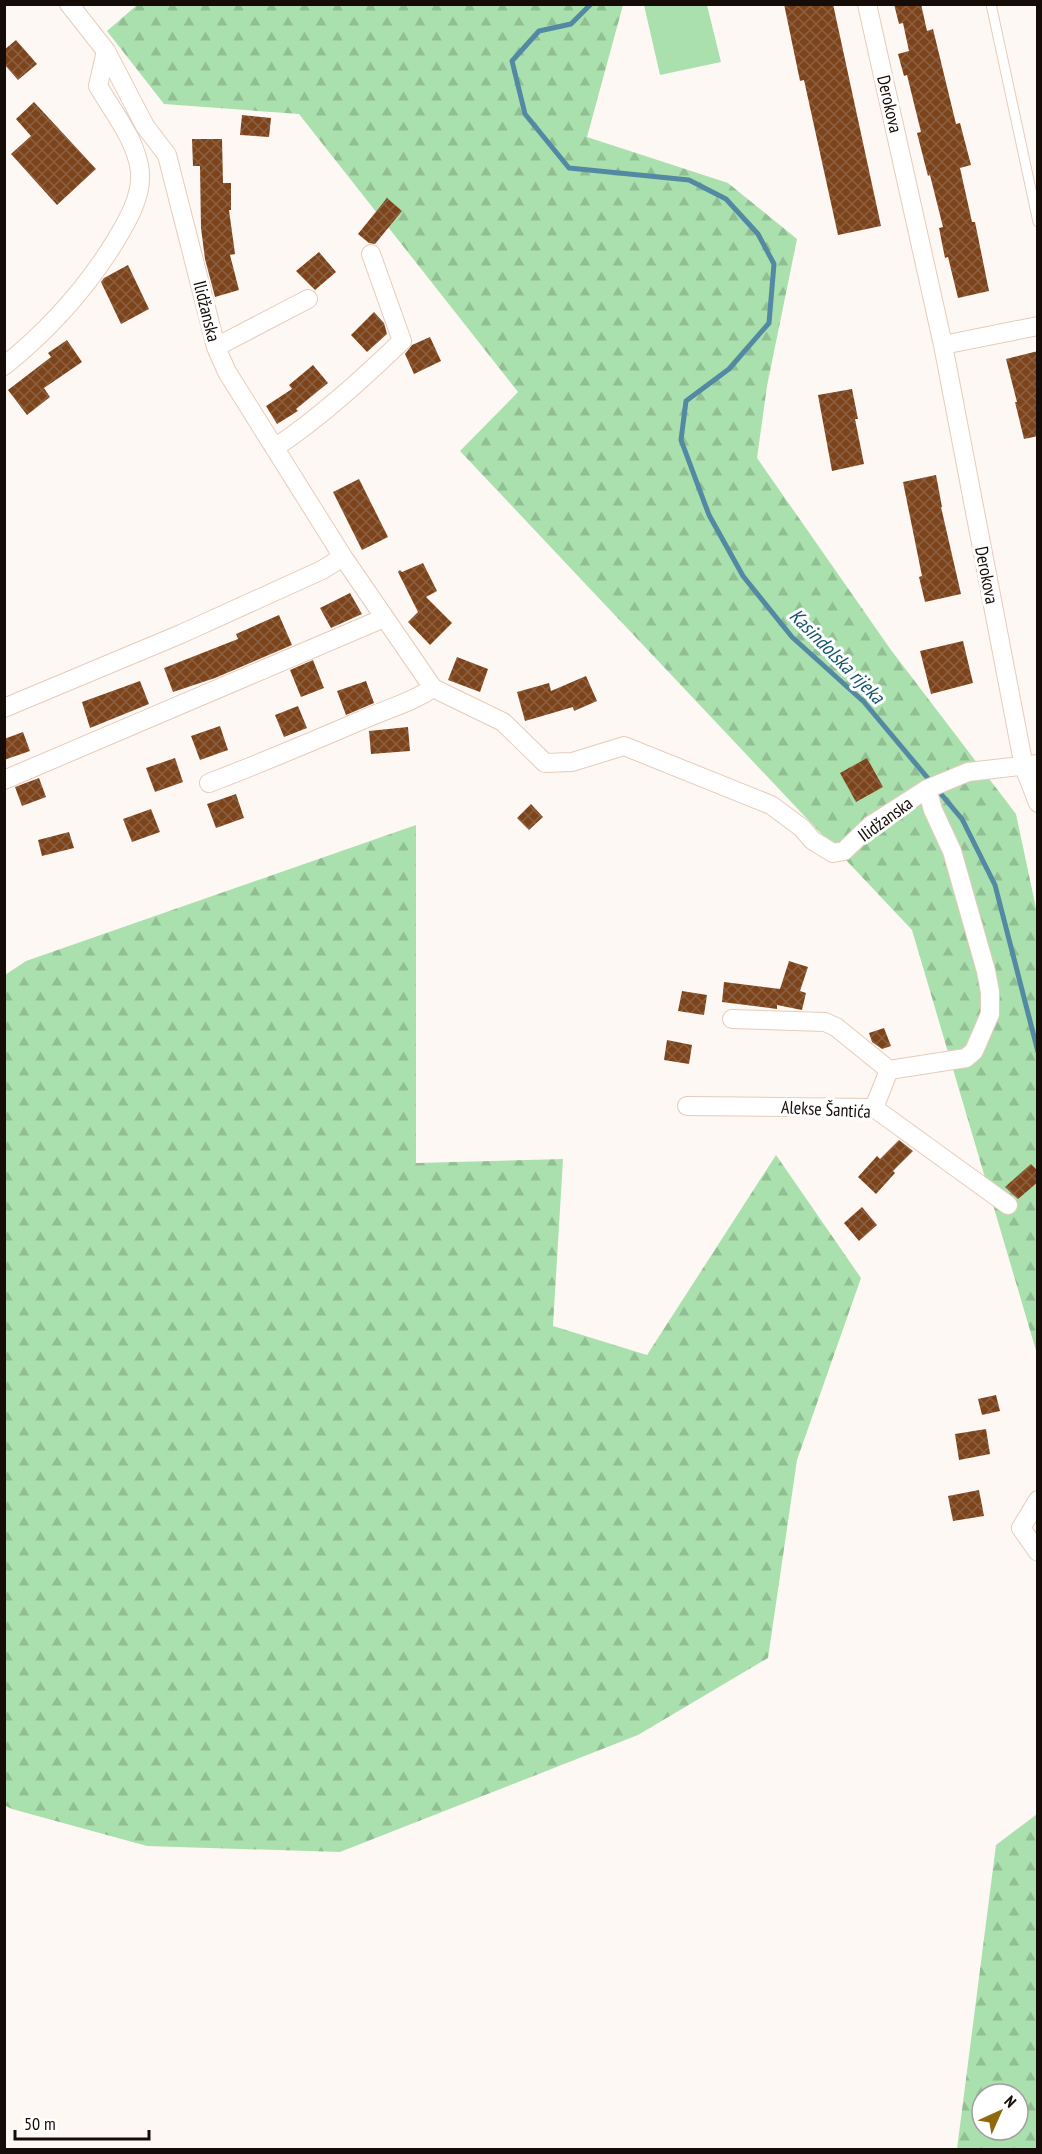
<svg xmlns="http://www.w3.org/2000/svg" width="1042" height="2154" viewBox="0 0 1042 2154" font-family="'PT Sans Narrow',sans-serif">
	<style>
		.grass { fill: #aae0ad }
		.forest { fill: url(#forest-firs); fill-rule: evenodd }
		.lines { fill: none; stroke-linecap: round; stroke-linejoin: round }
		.stream { stroke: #5389a2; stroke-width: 5 }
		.building { fill: url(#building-cross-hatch) }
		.lane-casing { stroke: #e6cbbb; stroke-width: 11 }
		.street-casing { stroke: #e6cbbb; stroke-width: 20 }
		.lane { stroke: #fff; stroke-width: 9 }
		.street { stroke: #fff; stroke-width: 18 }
		.labels { text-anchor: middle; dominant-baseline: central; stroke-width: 6; stroke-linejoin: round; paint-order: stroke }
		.street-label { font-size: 18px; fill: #150c07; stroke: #fff }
		.water-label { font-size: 20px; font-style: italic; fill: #15556f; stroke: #fff }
	</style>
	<defs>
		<pattern id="forest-firs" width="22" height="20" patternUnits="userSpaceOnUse" patternTransform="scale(1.5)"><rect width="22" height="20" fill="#aae0ad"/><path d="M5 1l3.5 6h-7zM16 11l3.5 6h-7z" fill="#91bf93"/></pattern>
		<pattern id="building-cross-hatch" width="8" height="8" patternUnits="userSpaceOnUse" patternTransform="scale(1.5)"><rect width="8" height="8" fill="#7d441b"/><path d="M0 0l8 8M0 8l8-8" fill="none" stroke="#8c6042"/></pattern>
	</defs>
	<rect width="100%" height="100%" fill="#fef8f4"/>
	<path class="grass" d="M644,5h63l14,57 -61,13z"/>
	<path class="forest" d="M137,5h486l-36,132 141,46 69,56 -30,147 -10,72 134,192 125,164 21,99v441l-125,-424 -452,-479 58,-59 -219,-278 -135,-10 -57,-73z
		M416,825v338l147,-4 -10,167 94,29 129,-200 85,123 -64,182 -29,198 -130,77 -298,117 -193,-6 -135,-37 -8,-4 1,-830 21,-14z
		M1037,1814v335h-80l39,-304zM982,2094h36v36h-36z"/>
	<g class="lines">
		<path class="stream" d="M591,4l-20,20 -32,7 -27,30 13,53 44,54 120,12 37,19 32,35 16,30 -5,59 -40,46 -43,32 -5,39 28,75 34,61 49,61 72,65 98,117 33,66 43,167"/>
	</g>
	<path class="building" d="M784,4h49l48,222 -43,9 -34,-155 -4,1z
		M894,4h27l6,27 6,-2 23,95 4,-1 11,42 -11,3 12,54h3l14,69 -31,7 -10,-41 -3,1 -6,-30 4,-1 -13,-52 -2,1 -11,-43 4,-1 -14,-57 -3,1 -6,-22 11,-3 -6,-28 -4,1z
		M16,40l21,24 -19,16 -14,-16v-14z
		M34,102l62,67 -39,36 -46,-51 20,-18 -15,-17z
		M242,115l29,3 -2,19 -29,-2z
		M192,139h30l1,44h8v27h-2l6,44 -5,1 9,35 -24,7 -10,-38 -4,-31 -1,-62h-7z
		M387,198l15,13 -27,33 -6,-1 -11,-9z
		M319,252l17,20 -21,18 -19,-19z
		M128,265l21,44 -28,15 -20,-42 3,-4z
		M374,312l10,11 3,11 -20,18 -16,-17z
		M430,337l11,24 -27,13 -9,-20 7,-9z
		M67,340l15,22 -38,26 6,9 -23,18 -19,-25 43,-33 -3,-4z
		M1038,351v85l-14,3 -9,-37h2l-11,-43z
		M313,365l15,18 -32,26 2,2 -21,13 -11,-18 26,-17 -3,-4z
		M852,389l6,30h-3l9,45 -32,7 -14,-76z
		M936,475l6,32h-1l20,87 -36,8 -6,-25 3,-1 -19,-94z
		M359,479l29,58 -26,13 -29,-58z
		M423,563l14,28 -11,6 26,26 -22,22 -22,-23 10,-10 -20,-40 2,-2 2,2z
		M350,593l12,21 -31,14 -11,-20z
		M279,615l13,30 -77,33 -42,14 -9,-24 74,-29 -2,-5z
		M963,641l10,42 -42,11 -11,-43z
		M457,657l31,12 -8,23 -32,-12z
		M313,660l11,28 -23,9 -11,-27z
		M586,676l11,25 -23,10 -1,-4 -48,14 -8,-29 32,-9 2,8z
		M140,681l9,23 -59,24 -8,-26z
		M366,681l8,22 -28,12 -9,-24z
		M298,706l9,22 -23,9 -9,-22z
		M220,726l8,24 -28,10 -9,-24z
		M408,727l2,24 -39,3 -2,-23z
		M23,732l7,19 -26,9v-21z
		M175,758l8,24 -28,10 -9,-24z
		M867,758l16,29 -27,15 -16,-29z
		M39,778l7,19 -24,9 -7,-19z
		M236,794l8,24 -28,10 -9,-24z
		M531,804l12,13 -14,13 -12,-12z
		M151,809l9,23 -28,10 -9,-23z
		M69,832l5,16 -32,8 -4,-16z
		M789,961l19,6 -8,24 6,2 -4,17 -25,-5v4l-55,-7 2,-20 56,7z
		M682,991l25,4 -3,20 -26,-4z
		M884,1028l7,18 -9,3 -10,-7 -3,-9z
		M667,1040l25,5 -3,19 -25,-4z
		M899,1140l14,11 -20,20 2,2 -19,21 -18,-17 19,-21 3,3z
		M1031,1164l7,7v11l-20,17 -13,-12z
		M862,1207l15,18 -18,16 -15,-18z
		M996,1395l4,16 -18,4 -4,-16z
		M986,1429l4,25 -31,6 -4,-26z
		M979,1490l5,26 -31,5 -5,-25z"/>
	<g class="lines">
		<g class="lane-casing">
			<path id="lane" d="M991,4l47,218"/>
		</g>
		<g class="street-casing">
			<path id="street" d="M69,4l37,47 39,75 22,29 49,192 11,25 116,185 90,131 70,34 42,41 27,-1 52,-16 147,59 31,23 10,12 21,13 11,-2 27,-26 56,-36 41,-17 70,-8
				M867,4l76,341 81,422 14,36
				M943,345l95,-19
				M216,347l92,-48
				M4,366c45,-36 82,-77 112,-126 12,-20 26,-44 24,-68 -3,-31 -27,-60 -42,-86l8,-35
				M276,447c46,-31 86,-68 126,-106l-31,-87
				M4,708l177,-74 141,-64 21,-13
				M4,780l380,-162
				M209,783c52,-20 102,-41 153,-63 24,-11 49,-17 71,-32
				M732,1019l93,3 11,5 53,43 77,-12 8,-7 16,-37v-22l-4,-21 -34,-120 -19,-41 -6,-21
				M687,1106l187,2 134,97
				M874,1108l15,-38
				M1038,1500l-17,28 17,24"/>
		</g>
		<use href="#lane" class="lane"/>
		<use href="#street" class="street"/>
	</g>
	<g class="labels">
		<g class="street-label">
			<text transform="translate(890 104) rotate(77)">Derokova</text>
			<text transform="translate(207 311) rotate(76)">Ilidžanska</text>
			<text transform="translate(987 575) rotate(79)">Derokova</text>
			<text transform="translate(885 819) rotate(-36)">Ilidžanska</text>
			<text transform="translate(826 1109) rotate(3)">Alekse Šantića</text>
		</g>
		<g class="water-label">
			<text transform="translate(837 656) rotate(45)">Kasindolska rijeka</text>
		</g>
	</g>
	<rect width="1042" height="2154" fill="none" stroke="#150c07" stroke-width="12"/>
	<g transform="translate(1000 2112) rotate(45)"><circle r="28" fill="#ffffff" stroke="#a19e9c" stroke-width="1.5"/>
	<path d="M0-4.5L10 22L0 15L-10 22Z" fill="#90690f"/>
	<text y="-9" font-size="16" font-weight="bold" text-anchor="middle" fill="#150c07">N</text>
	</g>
	<path d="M15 2130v9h134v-9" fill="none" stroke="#150c07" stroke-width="3"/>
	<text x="24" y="2130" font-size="18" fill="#150c07" stroke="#ffffff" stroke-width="4.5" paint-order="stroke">50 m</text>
</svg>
